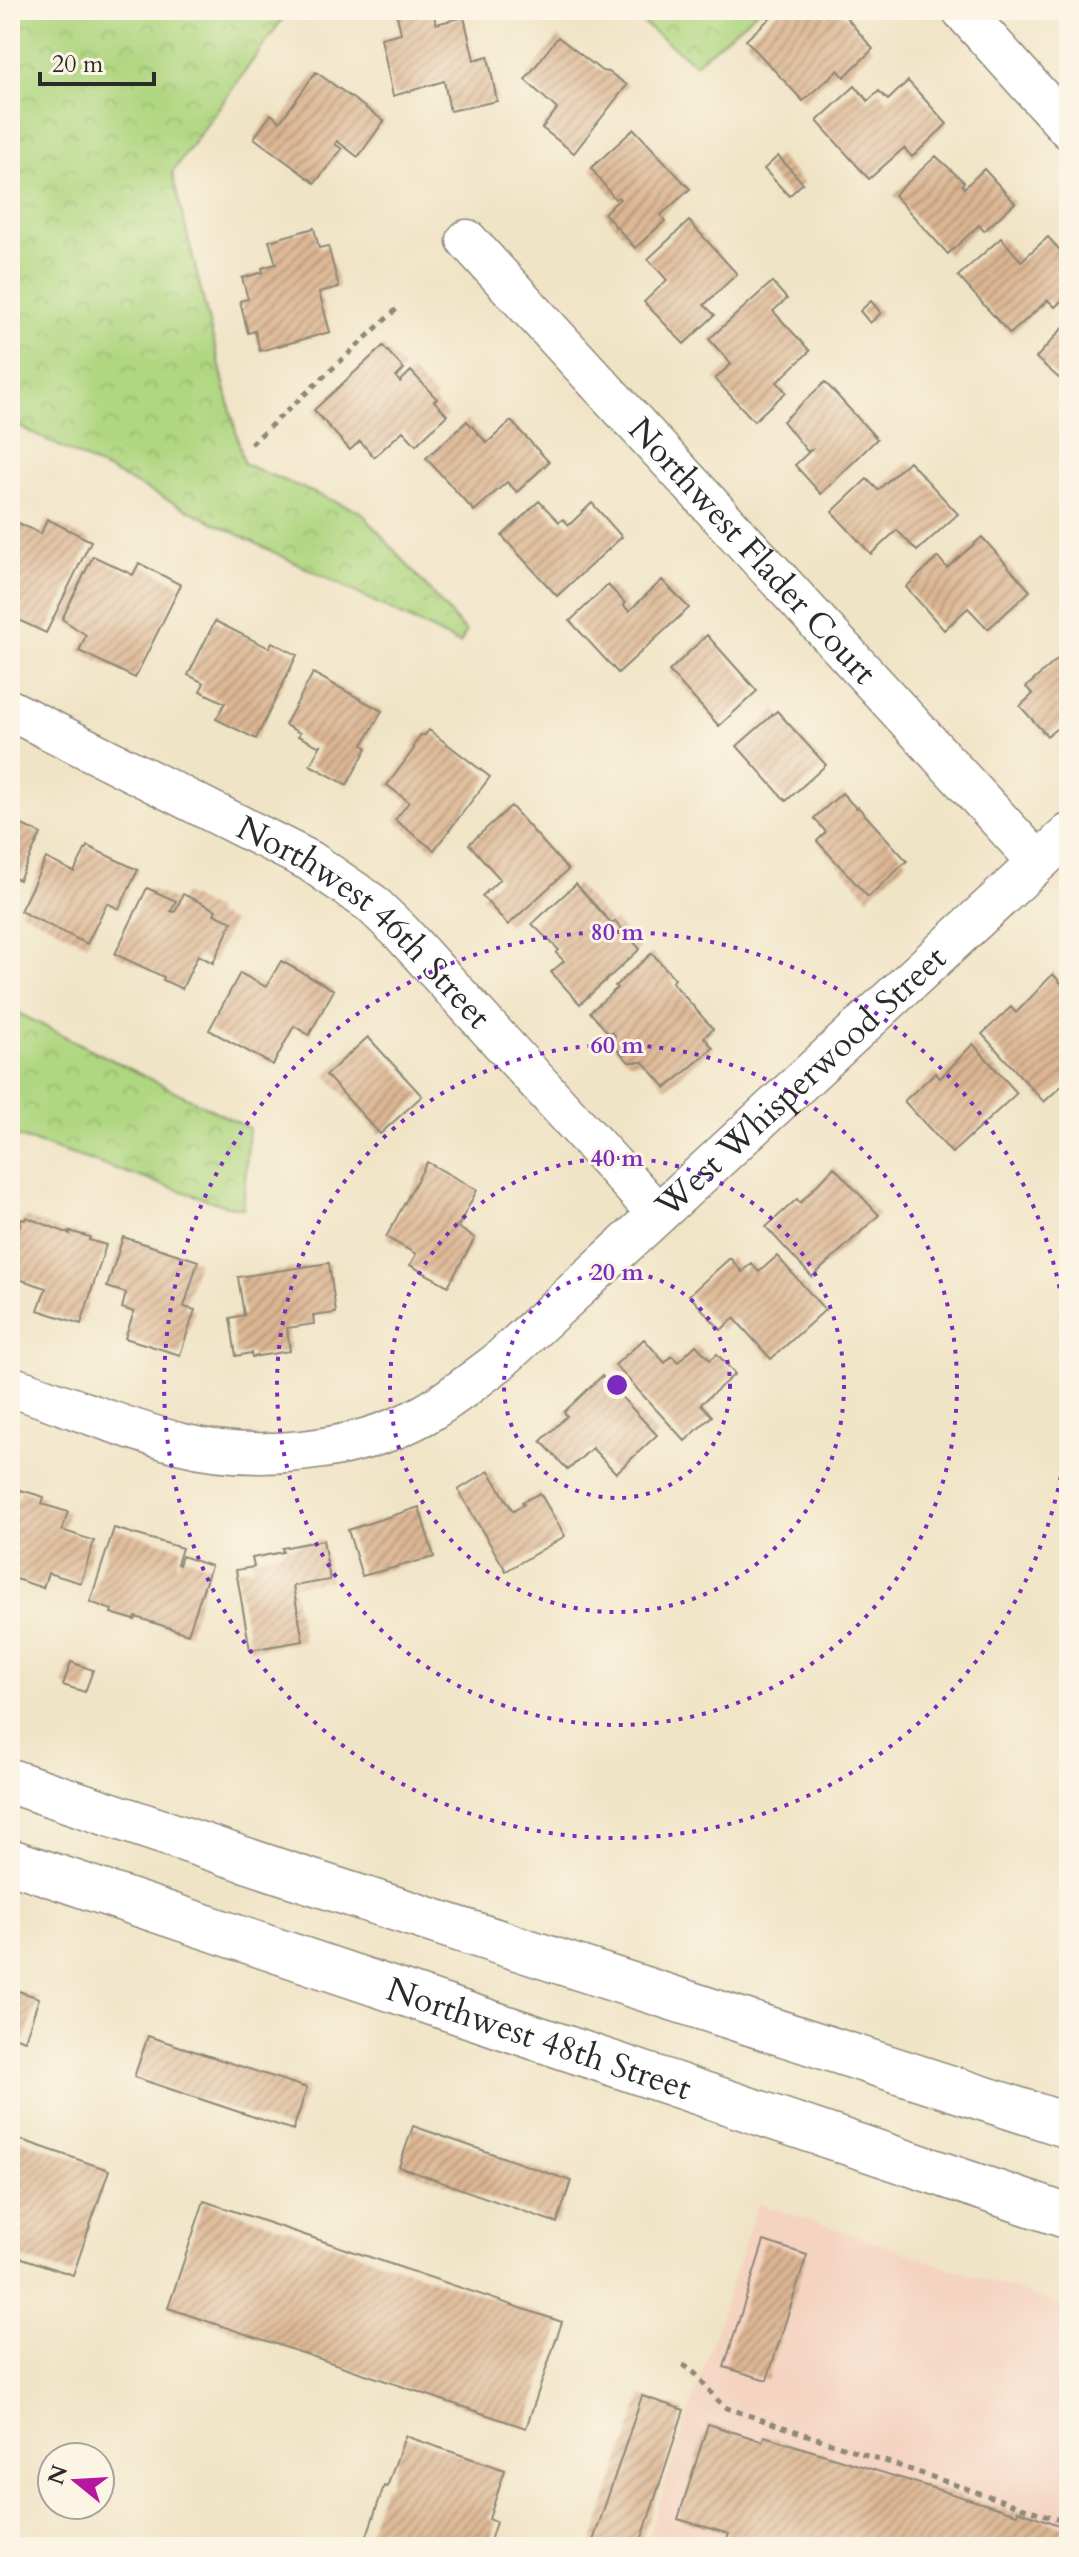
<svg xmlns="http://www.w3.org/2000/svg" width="1079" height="2557" viewBox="0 0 1079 2557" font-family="Cardo,serif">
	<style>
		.built { fill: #f4d3c1 }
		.park { fill: url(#park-crowns); stroke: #6d8056; stroke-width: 2 }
		.building { fill: url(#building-hatch) }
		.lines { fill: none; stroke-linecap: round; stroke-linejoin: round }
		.street-casing { stroke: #8e8878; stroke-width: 43 }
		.secondary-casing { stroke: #8e8878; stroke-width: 47 }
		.path { stroke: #8e8878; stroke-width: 5; stroke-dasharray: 6 6; stroke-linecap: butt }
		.street { stroke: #fff; stroke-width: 40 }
		.secondary { stroke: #fff; stroke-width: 44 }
		.ring { fill: none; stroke: #7b2cbf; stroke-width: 4; stroke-dasharray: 4 8 }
		.labels { text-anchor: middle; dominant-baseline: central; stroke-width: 6; stroke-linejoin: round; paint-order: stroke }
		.street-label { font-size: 34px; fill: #2b2b2b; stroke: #fcf5e5 }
		.centre { fill: #7b2cbf; stroke: #fcf5e5; stroke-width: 4 }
		.ring-label { font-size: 24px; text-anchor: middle; font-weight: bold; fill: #7b2cbf; stroke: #fcf5e5; stroke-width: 6; stroke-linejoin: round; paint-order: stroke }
	</style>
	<defs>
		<pattern id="park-crowns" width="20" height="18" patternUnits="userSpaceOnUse" patternTransform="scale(2)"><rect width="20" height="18" fill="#afd680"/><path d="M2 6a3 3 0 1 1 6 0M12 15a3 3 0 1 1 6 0" fill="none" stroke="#97b86f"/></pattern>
		<pattern id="building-hatch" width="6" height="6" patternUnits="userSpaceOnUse" patternTransform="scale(2)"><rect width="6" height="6" fill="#dcb693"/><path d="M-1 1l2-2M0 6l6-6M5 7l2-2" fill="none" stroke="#b39478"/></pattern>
	</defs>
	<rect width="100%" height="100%" fill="#fcf5e5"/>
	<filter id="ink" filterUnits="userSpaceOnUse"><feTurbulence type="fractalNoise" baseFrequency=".0125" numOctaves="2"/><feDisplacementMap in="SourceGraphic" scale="16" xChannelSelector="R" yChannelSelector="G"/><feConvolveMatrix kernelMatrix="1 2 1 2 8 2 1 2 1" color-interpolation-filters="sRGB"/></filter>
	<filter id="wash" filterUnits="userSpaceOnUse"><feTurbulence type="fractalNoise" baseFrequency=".006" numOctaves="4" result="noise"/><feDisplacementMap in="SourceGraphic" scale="32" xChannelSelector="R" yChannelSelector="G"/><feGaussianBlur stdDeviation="1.8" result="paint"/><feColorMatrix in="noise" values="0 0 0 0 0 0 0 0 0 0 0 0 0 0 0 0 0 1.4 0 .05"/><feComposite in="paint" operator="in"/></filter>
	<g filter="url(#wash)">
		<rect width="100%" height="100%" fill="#f0e4c6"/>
		<path class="built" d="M758,2203l311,105v239h-425z"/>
		<path class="park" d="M10,10h279l-117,163 72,291 117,48 105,120 -6,12 -450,-222z
			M626,10h133l-64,54z
			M10,1009l239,119 -6,80 -16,-2 -217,-72z"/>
		<g id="blocks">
			<path class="building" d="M433,10l3,14 28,-7 10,43 14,-4 9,45 -47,10 -6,-30 -51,15 -12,-58 20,-5 -5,-22z
				M779,10h31l3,4 8,-4 6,6 6,-6h7l33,39 -29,28 -6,-7 -35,31 -57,-61z
				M558,37l44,34 7,1 18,13 -53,68 -32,-25 15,-19 -32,-29z
				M316,72l68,49 -26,36 -21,-16 -2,3 7,5 -27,34 -61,-45 17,-24 9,8z
				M908,81l39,43 -35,33 -8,-9 -35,31 -52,-58 38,-35 13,15 11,-10 9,9z
				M634,129l56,60 -29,26 4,6 -30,27 -31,-35 16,-14 -2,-2 -3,2 -24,-31z
				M778,156l25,27 -14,13 -25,-27z
				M936,156l28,26 -2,3 2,3 20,-19 31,34 -31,28 -5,-6 -31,29 -54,-59z
				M689,221l48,53 -33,31 11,10 -31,29 -40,-42 23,-22 -19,-21z
				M314,228l5,20 9,-2 11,41 -20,5 11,40 -70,19 -5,-20 -7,2 -8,-32 8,-2 -6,-21 21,-6 -1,-4 14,-4 -7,-23z
				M1048,237l21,23v34l-14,13 -7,-7 -38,34 -52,-58 43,-38 20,23z
				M772,282l15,17 -14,12 37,40 -33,31 9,10 -32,29 -39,-42 16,-15 -22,-25z
				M871,301l10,12 -11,10 -10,-12z
				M1069,321v66l-33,-29z
				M383,346l21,23 -8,8 4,5 11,-11 26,28 -3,2 13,14 -31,30 -13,-14 -29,26 -14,-16 -10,9 -36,-40z
				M825,382l52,57 -56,55 -26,-29 16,-15 -4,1 -24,-30z
				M467,421l20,22 24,-22 38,41 -32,30 -10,-10 -33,29 -48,-53z
				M909,461l49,53 -41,37 -20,-21 -26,24 -39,-42 35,-33 11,11z
				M539,501l20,21 4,-3 6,6 23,-22 30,34 -65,59 -55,-60z
				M10,519l31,15 6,-15 44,22 -45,92 -36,-17z
				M982,537l48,54 -42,38 -20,-21 -24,22 -38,-43 32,-30 9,11z
				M93,556l40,19 6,-12 42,22 -46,93 -56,-27 7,-16 -24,-16z
				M662,580l27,28 -71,65 -48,-52 38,-36 17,18 -2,2 6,6z
				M215,621l54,27 3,-6 25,13 -41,84 -40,-20 9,-16 -25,-12 4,-8 -16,-8z
				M707,635l50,56 -38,35 -50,-55z
				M1069,649v70l-22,17 -27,-30 13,-12 -7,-7z
				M313,673l69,38 -19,34 4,3 -20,37 -37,-20 11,-20 -3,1 -20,-10 2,-3 -15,-8z
				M777,711l49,54 -40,36 -49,-55z
				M429,730l61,47 -56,73 -39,-30 14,-18 -22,-17 27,-36v-4l6,-10h5z
				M842,793l14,15 2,-1 49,54 -39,36 -51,-56 9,-9 -12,-14z
				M511,806l57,64 -60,55 -26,-29 18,-17 -31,-35z
				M10,819l31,15 -22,46 -9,-5z
				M87,846l51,24 -19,39 -12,-6 -20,41 -67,-33 26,-53 28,14z
				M576,884l36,40 3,-3 25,28 -60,55 -29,-32 13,-11 -8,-8 3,-3 -27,-26z
				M147,888l29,13 -5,10 4,1 8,-18 33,16 -2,4 18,8 -19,41 -15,-8 -16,34 -19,-9 1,-3 -49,-23z
				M652,953l23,26 -3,3 41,47 -9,8 9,11 -47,40 -23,-26h-14l-15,-16 1,-11 -3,-3 -4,1 -18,-21 27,-24 -2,-2z
				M281,961l53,29 -25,45 -15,-9 -21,39 -64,-35 31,-57 26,14z
				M1053,974l16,18v87l-25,23 -62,-68 29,-27 5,6z
				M368,1037l54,59 -42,38 -54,-59z
				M973,1044l44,49 -65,60 -48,-52 31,-28 5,5z
				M427,1162l50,28 -18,35 -3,1 19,12 -27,48 -38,-21 6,-11 -30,-17z
				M834,1167l45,48 -67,62 -46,-50 31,-28 3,4z
				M26,1217l44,17 -1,-3 21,6 -1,3 17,5 -25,79 -43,-14 8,-22 -36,-12v-21l12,-36 3,1z
				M123,1237l75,24 -14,46 11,3 -15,45 -55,-17 9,-26 -12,-4 4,-15 -19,-6z
				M777,1256l48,54 -54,49 -37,-41 -13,12 -32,-35 41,-37 12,14 9,-9 8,9z
				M329,1263l7,50 -23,3 1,8 -27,4 3,23 -38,6 -1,-4 -15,3 -6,-38 14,-3 -6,-38z
				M644,1339l21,24 7,-7 6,6 18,-17 14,15 7,-6 18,20 -34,30 11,12 -27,25 -70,-76z
				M602,1376l55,59 -41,38 -24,-25 -24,22 -27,-29 26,-25 -3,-4z
				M489,1471l24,40 11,-7 -2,-2 18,-9 25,43 -59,35 -48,-81z
				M21,1490l23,7 -2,7 26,8 -6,18 32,11 -13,42 -33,-10 -5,15 -33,-11v-68l5,-14 4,2z
				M419,1507l15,50 -72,19 -14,-46z
				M114,1528l68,20 -5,16 2,1 3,-9 29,10 -23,68 -52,-17 -1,3 -24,-7 1,-3 -22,-8z
				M323,1540l7,40 -37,6 10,55 -53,9 -14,-80 18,-3 -2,-9 31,-6 -1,-4z
				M71,1662l22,8 -8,22 -22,-7z
				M10,1988l29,10 -14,42 -15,-5z
				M148,2036l159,52 -14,42 -159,-53z
				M413,2126l158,55 -14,42 -158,-56z
				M10,2136l99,34 -36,105 -63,-21z
				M204,2201l358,121 -36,106 -358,-120z
				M764,2241l43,14 -40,125 -43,-13z
				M642,2396l42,14 -45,137h-48z
				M708,2424l54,17 2,-5 253,78 1,-4 51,19v9l-3,9h-315l-24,-8 2,-5 -51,-15z
				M405,2436l100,34 -16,49 7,3 -8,25h-125l21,-61 3,1z"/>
		</g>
	</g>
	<g filter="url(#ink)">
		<use href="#blocks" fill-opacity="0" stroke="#8e8878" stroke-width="2"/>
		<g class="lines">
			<g class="street-casing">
				<g id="street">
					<path d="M962,10l107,119"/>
					<path id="s1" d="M467,240l571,622"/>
					<path id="s2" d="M10,710l300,151 61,42 30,29 256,281"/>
					<path id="s3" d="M10,1386c56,19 111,41 168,57 77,20 179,10 249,-30 25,-15 47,-33 70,-50l572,-529"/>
				</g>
			</g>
			<g class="secondary-casing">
				<g id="secondary">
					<path d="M10,1781l281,94 778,251"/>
					<path id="s4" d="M10,1861l1059,356"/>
				</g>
			</g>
			<path class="path" d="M251,444l149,-138
				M683,2365c20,10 25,30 44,43l342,115"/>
			<use href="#street" class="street"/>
			<use href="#secondary" class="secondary"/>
		</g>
	</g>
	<g class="ring">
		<circle cx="617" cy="1385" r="113"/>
		<circle cx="617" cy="1385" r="227"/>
		<circle cx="617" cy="1385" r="340"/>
		<path d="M1069 1417A453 453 0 1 1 1069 1353"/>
	</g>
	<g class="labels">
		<g class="street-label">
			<text stroke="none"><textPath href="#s1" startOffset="422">Northwest Flader Court</textPath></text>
			<text stroke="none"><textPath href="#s2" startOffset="416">Northwest 46th Street</textPath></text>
			<text stroke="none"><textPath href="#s3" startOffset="934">West Whisperwood Street</textPath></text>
			<text stroke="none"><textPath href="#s4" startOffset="558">Northwest 48th Street</textPath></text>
		</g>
	</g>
	<circle cx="617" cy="1385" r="12" class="centre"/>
	<g class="ring-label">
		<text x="617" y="940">80 m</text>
		<text x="617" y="1053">60 m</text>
		<text x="617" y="1166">40 m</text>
		<text x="617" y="1280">20 m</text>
	</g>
	<rect width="1079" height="2557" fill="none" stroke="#fcf5e5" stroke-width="40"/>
	<g transform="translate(76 2481) rotate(288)"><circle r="38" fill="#fcf5e5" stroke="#a8a49b" stroke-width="2"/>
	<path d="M0-6L14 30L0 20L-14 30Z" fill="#b5179e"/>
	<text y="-12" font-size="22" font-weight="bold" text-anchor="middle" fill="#2b2b2b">N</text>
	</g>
	<path d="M40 72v12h114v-12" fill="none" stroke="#2b2b2b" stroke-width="4"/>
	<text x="52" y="72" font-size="24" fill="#2b2b2b" stroke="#fcf5e5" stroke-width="6" paint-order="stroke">20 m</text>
</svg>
